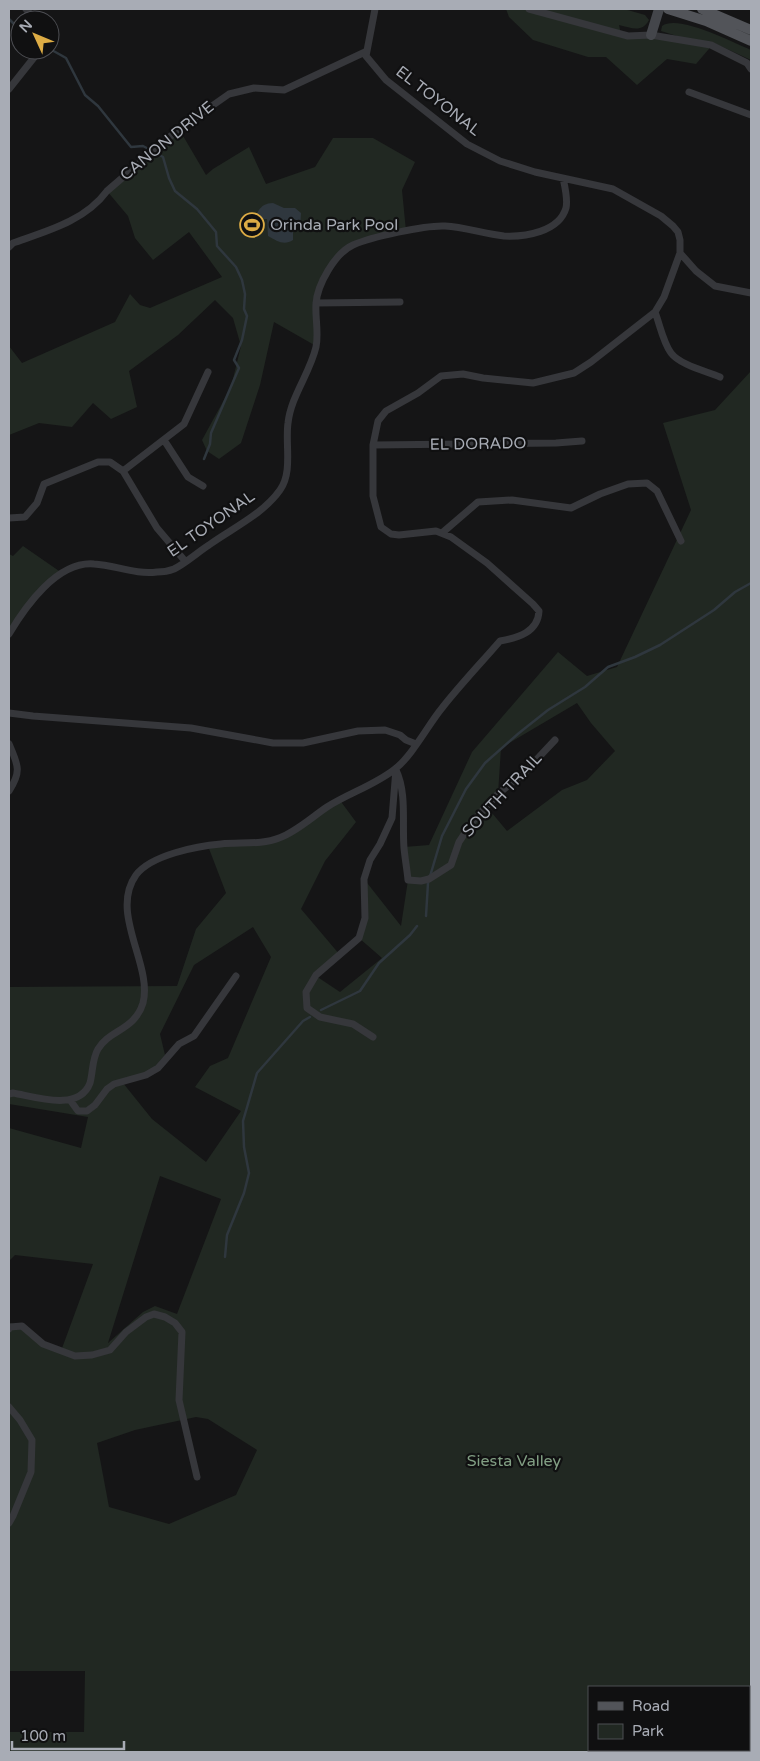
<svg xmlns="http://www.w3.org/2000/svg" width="760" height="1761" viewBox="0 0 760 1761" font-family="'Varela Round',sans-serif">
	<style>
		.green { fill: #212822; fill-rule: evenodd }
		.water { fill: #2f373e }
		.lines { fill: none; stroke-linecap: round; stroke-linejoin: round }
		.stream { stroke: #2f373e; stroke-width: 2.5 }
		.street { stroke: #36373b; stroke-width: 7 }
		.secondary { stroke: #44464b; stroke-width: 10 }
		.primary { stroke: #525459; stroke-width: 10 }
		.labels { text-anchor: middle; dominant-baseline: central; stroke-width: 4.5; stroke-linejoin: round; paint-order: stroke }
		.street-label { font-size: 16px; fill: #a8acb5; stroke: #101011 }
		.poi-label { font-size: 16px; fill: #a8acb5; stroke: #101011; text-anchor: start }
		.park-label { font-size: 16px; fill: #819e83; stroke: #101011 }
	</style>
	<rect width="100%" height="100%" fill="#151516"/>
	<path class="green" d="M506,9h118l21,6 4,5c-7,13 -17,8 -30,5l2,9 59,3 -19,-6 1,-5c17,-12 71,17 89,24v10l-37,-17 -18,21 -29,-5 -30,26 -31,-28h-18l-55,-17 -24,-23z
		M179,129l27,46 7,-6 36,-22 17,37 49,-17 18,-29h40l42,24 -13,28 4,41 -60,17 -29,45 -1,53 -42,-24 -14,63 -19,58 -22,16 -12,-8 -5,-11 29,-53 10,-41 -8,-28 -18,-18 -37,35 -49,36 8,36 -26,12 -18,-16 -21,24 -33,-4 -30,12v-89l13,17 93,-41 15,-28 10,11 10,3 72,-31 -33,-45 -36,28 -18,-22 -7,-22 -21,-25z
		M751,371v1381h-742v-20h75l1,-61h-76v-348l13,3 21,18 18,7 32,-87 -78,-9 -6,6v-133l72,20 7,-31 -79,-13v-117l168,-1 19,-57 30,-36 -18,-47 67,-6 64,-41 17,23 -31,39 -24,48 39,46 -24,21 24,16 42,-34 -23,-20 6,-20 -1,-39 37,47 7,-46 -4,-33 25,-2 43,-93 86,-100 29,24 30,-9 74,-157 -28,-87 52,-13zM577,703l14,20 24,28 -28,29 -25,10 -55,41 -20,-24 11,-13 3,-46zM253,927l18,30 -43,101 -18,8 -15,21 46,24 -35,51 -54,-43 -29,-36 25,-8 17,-20 -5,-21 34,-69zM160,1176l61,23 -44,115 -22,-8 -12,6 -35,31zM196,1417l12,2 49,31 -21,45 -67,29 -60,-17 -12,-64 38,-13zM589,1687h160v63h-160z
		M23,546l39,27 -7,5 -46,56v-80l4,2z"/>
	<path class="water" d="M273,203l11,5h11l6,5 -1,16 -5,-1v-9h-2v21c-9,6 -16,1 -25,-4l-1,-17h-4l1,10 -1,2 -8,-5c0,-11 4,-23 18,-23z"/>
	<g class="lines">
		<path class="stream" d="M9,19l5,5 6,10
			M50,49l16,9 19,37 13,11 33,41 12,-1 20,11 6,21 6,13 22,18 19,23 1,14 19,21 6,13 3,14 -1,15 3,7 -5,24 -8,20 5,8 -28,65 -1,11 -6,15
			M426,916l2,-33 14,-47 24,-47 19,-26 34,-30 29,-23 37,-23 23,-20 27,-10 25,-12 54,-35 21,-18 16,-9
			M321,1010l39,-19 19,-28 31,-28 7,-9
			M225,1257l2,-22 17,-42 5,-20 -5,-26 -1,-26 14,-48 46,-52 7,-4"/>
		<path class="street" d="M26,9l9,11
			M529,9l99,27 23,-1 60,10 36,18 4,6
			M9,89l31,-39
			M689,92l62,23
			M9,247l4,-4c34,-12 72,-22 94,-52l72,-62 50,-35 25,-6 30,2 81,-38
			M680,253l16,18 19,15 36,7
			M316,303l84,-1
			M655,312c5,13 8,30 16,41 9,12 35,18 49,24
			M164,440l24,37 15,9
			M373,445l183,-2 26,-2
			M123,471l61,-47 24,-52
			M9,518l16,-1 12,-14 7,-19 54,-22h12l13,9 34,57 28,33
			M442,533l36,-31 34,-2 59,8 29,-14 28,-10 19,-1 10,8 24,50
			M9,634c16,-27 48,-73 85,-70 21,1 41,11 63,8 5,0 12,-1 17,-3 12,-6 24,-17 35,-24 24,-17 54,-31 71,-55 13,-18 5,-46 8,-67 3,-27 22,-50 28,-76 3,-14 -1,-29 0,-43 1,-19 19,-51 37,-59 18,-8 72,-20 92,-19 20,1 39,8 59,10 21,1 55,-4 62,-28 2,-9 -1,-21 -3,-30
			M9,713l24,3 158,12 82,15h30l55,-12 27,-1 15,5 6,5 10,4
			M9,744c9,21 13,27 0,47
			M396,770c11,23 6,53 8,78 1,11 3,21 4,32l13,1 8,-2 22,-14 8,-23 14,-21 25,-27 26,-21 31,-33
			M373,1037l-20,-13 -33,-7 -13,-9 -1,-16 10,-17 43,-37 6,-20 -1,-39 6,-19 10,-16 12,-26 4,-49
			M9,1094l4,-1c23,4 66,19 77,-10 3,-11 2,-24 8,-34 11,-19 37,-19 45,-46 10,-38 -34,-90 -7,-128 15,-20 61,-29 85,-31 19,-2 41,1 58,-6 17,-6 33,-21 48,-31 22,-14 48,-22 68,-38 17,-13 33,-44 47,-61 18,-23 39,-45 58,-67 18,-3 38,-9 39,-30l-6,-7 -46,-41 -36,-26 -15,-6 -37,4 -8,-1 -10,-7 -8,-31v-51l5,-24 8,-10 32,-18 23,-17 22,-2 20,4 50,5 41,-10 17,-11 64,-50 9,-15 16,-44v-13l-2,-8 -5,-6 -12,-10 -48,-27 -78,-17 -35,-11 -33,-17 -81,-64 -20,-24 9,-47
			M70,1100l8,11h9l8,-6 12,-16 7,-5 32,-9 12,-7 21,-24 15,-8 42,-60
			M9,1329l1,-2 12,-1 21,18 32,12 17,-1 18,-5 16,-18 20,-15 8,-3 11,3 10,6 7,9 -3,68 18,77
			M9,1407l11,13 12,20 -1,32 -18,44 -4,7"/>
		<path class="secondary" d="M651,35l8,-26"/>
		<path class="primary" d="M668,9l38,12 45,20
			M702,9l49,21"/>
	</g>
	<defs>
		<g id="stadium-ring" transform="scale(1.25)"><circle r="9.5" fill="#101011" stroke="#ddac45" stroke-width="1.5"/><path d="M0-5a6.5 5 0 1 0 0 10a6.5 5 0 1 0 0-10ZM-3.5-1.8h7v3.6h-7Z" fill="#ddac45"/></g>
	</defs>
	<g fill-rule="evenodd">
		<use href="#stadium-ring" x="252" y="225"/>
	</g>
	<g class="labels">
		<g class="street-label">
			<text transform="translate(438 101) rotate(38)">EL TOYONAL</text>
			<text transform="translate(167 141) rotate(-39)">CANON DRIVE</text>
			<text transform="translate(478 444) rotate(-1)">EL DORADO</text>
			<text transform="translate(211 524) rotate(-35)">EL TOYONAL</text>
			<text transform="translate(502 795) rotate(-47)">SOUTH TRAIL</text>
		</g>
		<g class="poi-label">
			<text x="270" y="225">Orinda Park Pool</text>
		</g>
		<g class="park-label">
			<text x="514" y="1461">Siesta Valley</text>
		</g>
	</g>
	<rect width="760" height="1761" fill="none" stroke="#a8acb5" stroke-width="20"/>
	<rect x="588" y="1686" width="162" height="65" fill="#101011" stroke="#4d4e53"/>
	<rect x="598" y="1702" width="25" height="8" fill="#525459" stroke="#4d4e53"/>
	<text x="632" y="1711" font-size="15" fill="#a8acb5">Road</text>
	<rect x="598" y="1724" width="25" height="15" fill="#212822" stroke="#4d4e53"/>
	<text x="632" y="1736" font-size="15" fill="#a8acb5">Park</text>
	<g transform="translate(35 35) rotate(314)"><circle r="24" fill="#101011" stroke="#4d4e53"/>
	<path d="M0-4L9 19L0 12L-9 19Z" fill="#ddac45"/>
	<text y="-8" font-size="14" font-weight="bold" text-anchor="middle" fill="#a8acb5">N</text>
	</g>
	<path d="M12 1741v8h112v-8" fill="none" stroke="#a8acb5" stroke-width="2.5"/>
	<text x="20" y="1741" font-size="15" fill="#a8acb5" stroke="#101011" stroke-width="4" paint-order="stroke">100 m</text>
</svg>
